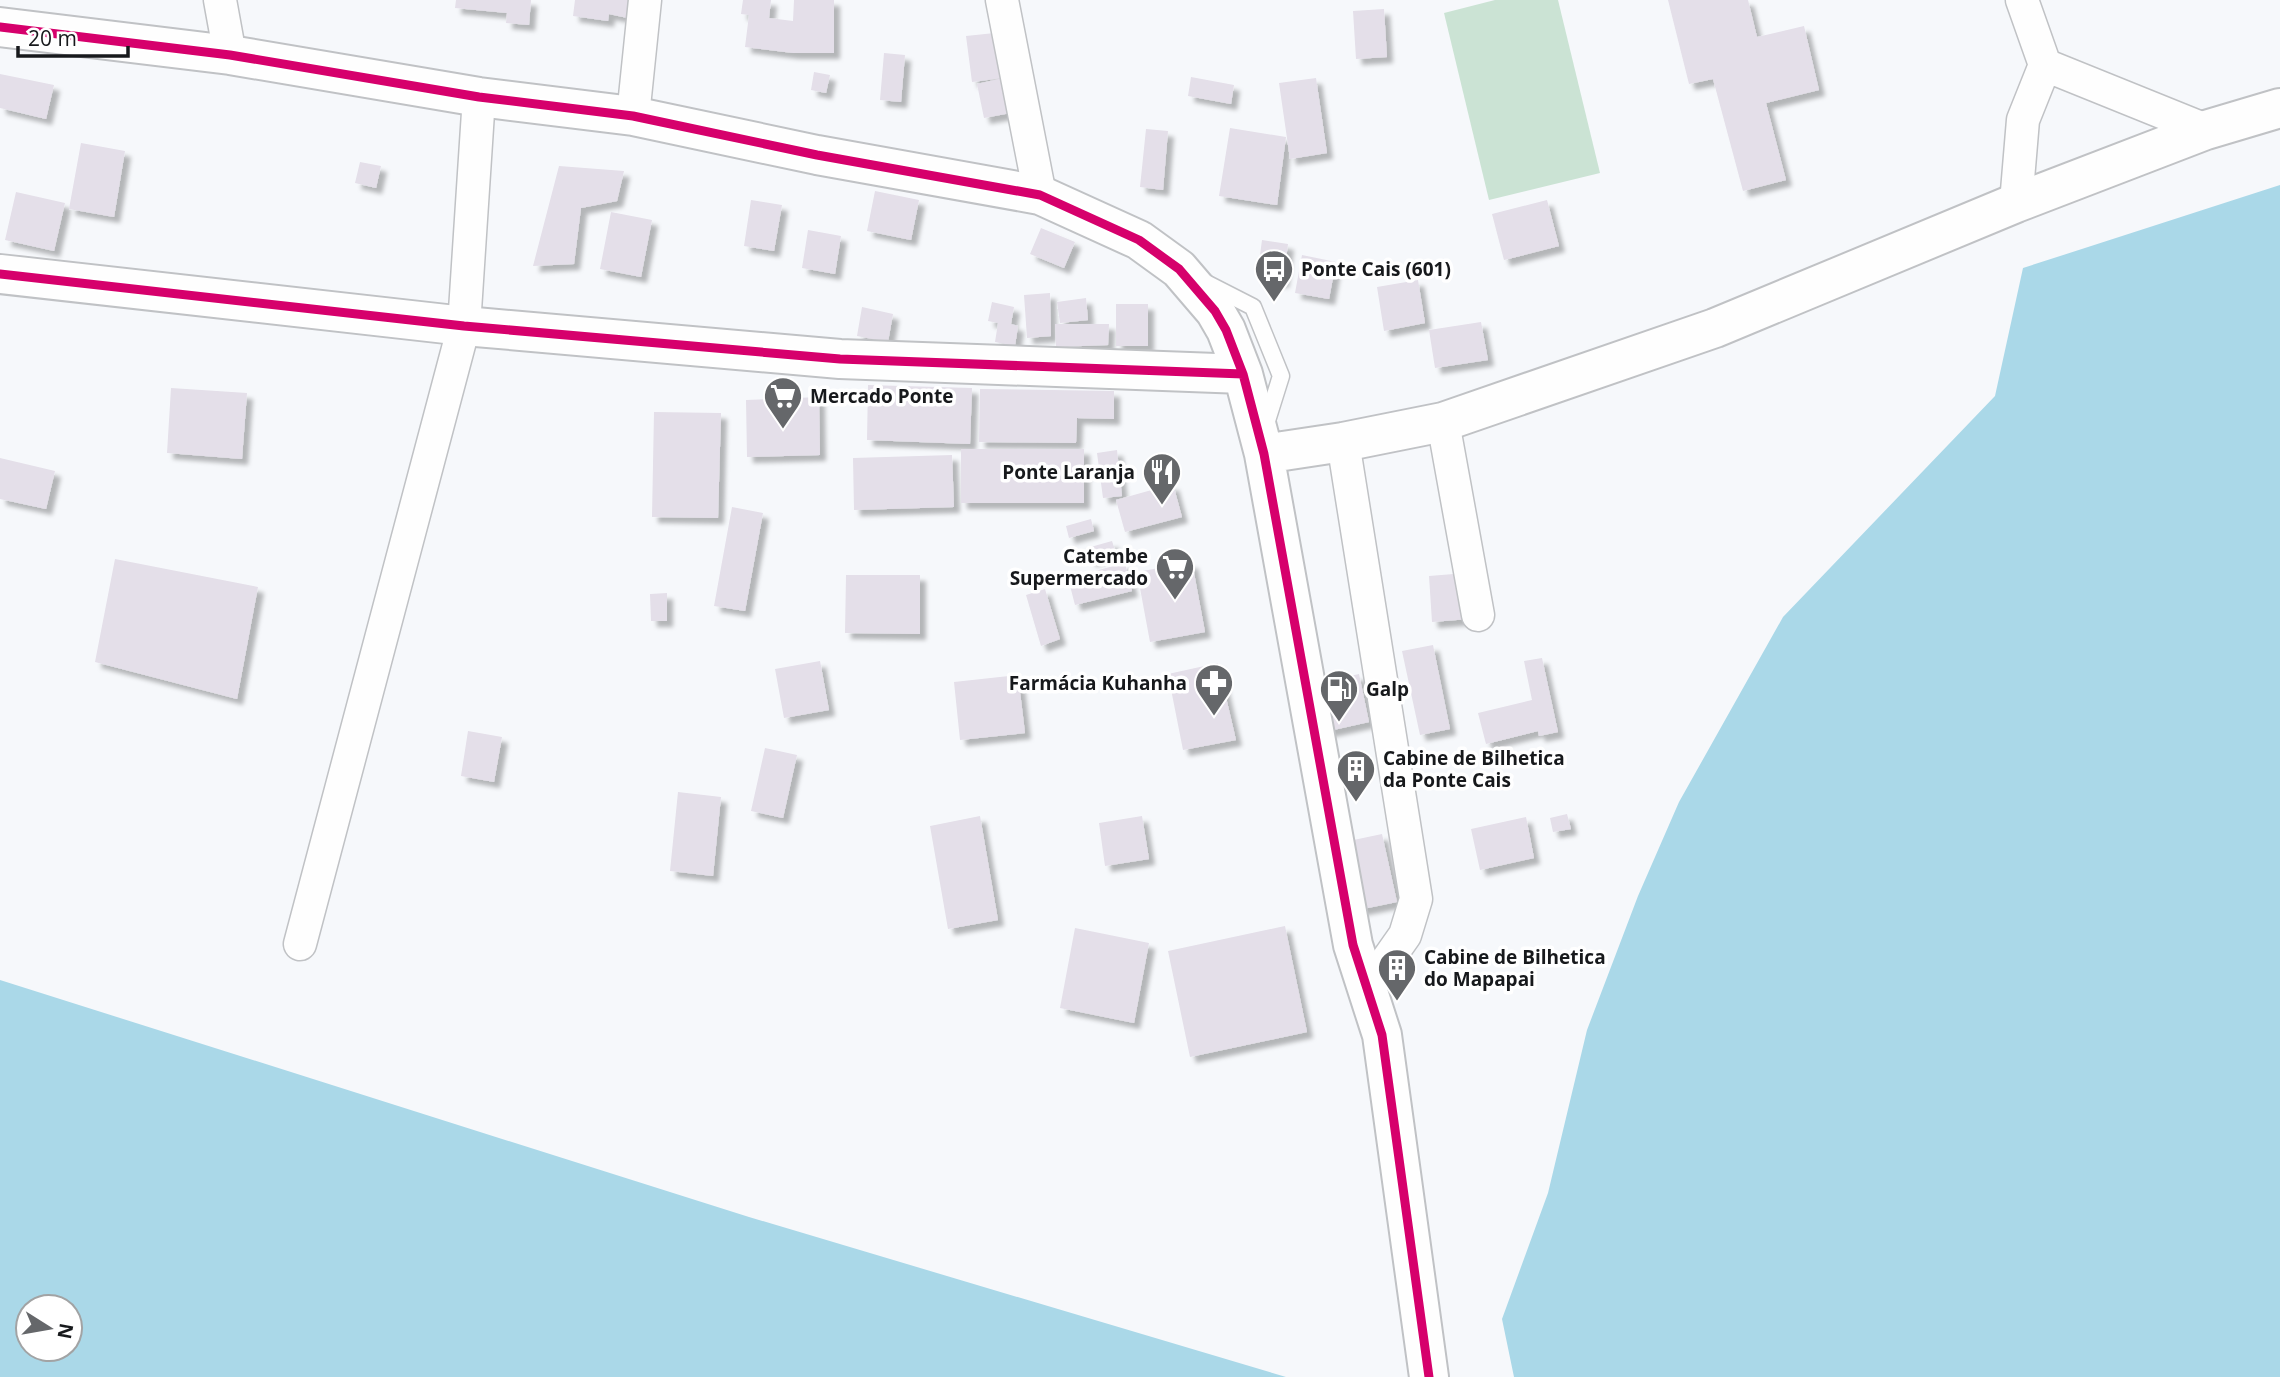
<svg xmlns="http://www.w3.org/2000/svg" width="2280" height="1377" viewBox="0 0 2280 1377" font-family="'Open Sans',sans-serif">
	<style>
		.green { fill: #cbe3d4 }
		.water { fill: #aad8e8; fill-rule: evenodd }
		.building { fill: #e4dfe9; filter: url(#shadow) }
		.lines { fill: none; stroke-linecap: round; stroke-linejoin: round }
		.lane-casing { stroke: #c0c2c5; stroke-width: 19 }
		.street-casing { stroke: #c0c2c5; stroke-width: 35 }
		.secondary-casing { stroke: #c0c2c5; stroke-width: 42 }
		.lane { stroke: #fefefe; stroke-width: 16 }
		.street { stroke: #fefefe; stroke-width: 32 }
		.secondary { stroke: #fefefe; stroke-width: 38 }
		.cycleway-casing { stroke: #fff; stroke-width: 13 }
		.cycleway { stroke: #d6006c; stroke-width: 9 }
		.labels { text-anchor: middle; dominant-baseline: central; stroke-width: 7; stroke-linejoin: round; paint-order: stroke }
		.poi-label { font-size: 19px; font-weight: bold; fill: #17191c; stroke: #fff; text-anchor: start }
	</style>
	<defs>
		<filter id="shadow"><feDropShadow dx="6" dy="6" stdDeviation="2" flood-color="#0004"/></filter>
	</defs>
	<rect width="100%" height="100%" fill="#f6f8fb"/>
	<path class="green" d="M1495,0h63l42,173 -111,27 -45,-187z"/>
	<path class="water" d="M2280,185v1192h-766l-12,-58 46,-126 39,-163 51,-134 41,-94 104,-185 212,-221 28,-128z
		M0,980l749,237 537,160h-1286zM70,1307v42h-42v-42z"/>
	<path class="building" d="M456,0h75l-2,25 -23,-2 1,-10 -52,-5z
		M575,0h60l-3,19 -23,-5 -1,7 -35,-5z
		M743,0h28l-2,18 24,3 1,-21h40v53h-41l-48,-6 4,-32 -8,-1z
		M1668,0h80l9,37 47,-11 15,64 -53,13 20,77 -43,11 -30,-112 -24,5z
		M1384,9l3,48 -31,2 -3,-48z
		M1004,32l12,80 -32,6 -7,-34 26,-6 -31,4 -6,-46z
		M884,53l21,2 -4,47 -21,-2z
		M814,72l16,3 -4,18 -15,-3z
		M0,74l54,11 -8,34 -46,-11z
		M1191,77l43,8 -3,19 -43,-8z
		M1316,78l11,75 -37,6 -11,-76z
		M1230,128l56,9 -9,68 -58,-9z
		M1146,129l22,2 -5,59 -23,-3z
		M81,143l44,8 -11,66 -45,-8z
		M360,162l21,4 -5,22 -21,-5z
		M559,166l65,5 -7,30 -36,7 -7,56 -41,2z
		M875,191l44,9 -8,40 -44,-9z
		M16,192l49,11 -11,48 -49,-11z
		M751,200l31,5 -8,46 -30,-5z
		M1547,200l12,46 -55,14 -12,-46z
		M611,212l41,8 -11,57 -41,-8z
		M1041,228l34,14 -11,26 -34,-14z
		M808,230l33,6 -6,38 -33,-6z
		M1262,240l26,4 -5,38 -26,-4z
		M1302,255l34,7 -7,37 -34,-6z
		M1418,280l7,43 -41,8 -7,-44z
		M1050,293l1,43 -24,2 -3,-43z
		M1086,298l2,22 -28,3 -3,-21z
		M992,302l22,5 -3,17 7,2 -3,20 -20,-4 3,-19 -10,-2z
		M1116,304h32v42h-32z
		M862,307l31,7 -5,28 -31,-6z
		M1481,322l7,38 -53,8 -6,-38z
		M1055,324h54l-1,21 -52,2z
		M868,385l104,3 -2,56 -103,-4z
		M171,388l76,5 -5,66 -75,-6z
		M980,389l134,2v28l-37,-1 -1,25 -97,-1z
		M819,397l1,58 -73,2 -1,-57z
		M654,412l67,1 -3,105 -66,-1z
		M961,449h123v54h-123z
		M1117,450l5,46 -19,2 -6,-45z
		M952,455l2,52 -100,3 -1,-52z
		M0,458l55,13 -9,38 -46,-10z
		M1173,484l9,33 -57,15 -9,-32z
		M732,507l31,6 -18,98 -31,-5z
		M1091,519l3,12 -25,7 -3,-12z
		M1112,541l4,12 -26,8 -3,-13z
		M115,559l143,28 -21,112 -142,-37z
		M1192,562l13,70 -55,10 -13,-70z
		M1125,563l7,28 -57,14 -7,-27z
		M1466,573l3,46 -37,3 -3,-46z
		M846,575h74v59l-75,-1z
		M1045,589l15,50 -19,7 -15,-51z
		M667,593v28h-16l-1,-27z
		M1433,645l17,84 -30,6 -18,-84z
		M1542,658l16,74 -19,4 -1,-5 -52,13 -8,-31 54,-13 -8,-39z
		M820,661l9,49 -45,8 -9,-49z
		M1218,663l18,77 -53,10 -15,-76z
		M1359,674l10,48 -49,11 -10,-48z
		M1018,675l7,58 -65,7 -6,-58z
		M468,731l34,6 -8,45 -33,-6z
		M765,748l32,7 -14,63 -32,-7z
		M1360,765l2,10 -22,4 -2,-11z
		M678,792l43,5 -8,79 -43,-5z
		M1567,814l4,15 -18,3 -3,-14z
		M980,816l18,104 -50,9 -18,-103z
		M1142,816l7,43 -44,7 -6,-43z
		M1526,817l8,41 -54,12 -9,-41z
		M1382,834l15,68 -39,8 -14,-68z
		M1285,926l22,106 -117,25 -22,-106z
		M1075,928l74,15 -15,80 -74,-15z"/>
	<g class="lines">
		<g class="lane-casing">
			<path id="lane" d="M1206,283l47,24 28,69 -16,51"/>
		</g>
		<g class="street-casing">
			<path id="street" d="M220,0l10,55
				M1002,0l38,195
				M2045,65l161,65
				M633,116l12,-116
				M2016,203l7,-83 22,-55 -23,-65
				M1443,422l35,193
				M1343,442l73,457 -11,36 -38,54
				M300,944l164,-618 15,-229"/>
		</g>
		<g class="secondary-casing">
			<path id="secondary" d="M0,27l230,28 249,42 154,19 184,39 223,40 99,45 40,29 36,42 11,19 17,44 21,80 89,491 29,90 47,342
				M0,274l464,52 376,33 403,15
				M1264,454l79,-12 100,-20 272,-94 301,-125 190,-73 74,-22"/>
		</g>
		<use href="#lane" class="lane"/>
		<use href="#street" class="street"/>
		<use href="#secondary" class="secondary"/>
		<g class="cycleway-casing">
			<path id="cycleway" d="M0,27l230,28 249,42 154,19 184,39 223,40 99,45 40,29 36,42 11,19 17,44 21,80 89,491 29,90 47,342
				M0,274l464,52 376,33 403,15"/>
		</g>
		<use href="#cycleway" class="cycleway"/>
	</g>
	<defs>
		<g id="bus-pin" transform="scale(2.0125)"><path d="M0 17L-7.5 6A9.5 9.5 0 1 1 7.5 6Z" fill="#65676a" stroke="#fff"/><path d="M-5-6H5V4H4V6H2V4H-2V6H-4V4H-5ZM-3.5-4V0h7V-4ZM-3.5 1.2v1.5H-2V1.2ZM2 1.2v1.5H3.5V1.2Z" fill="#fff"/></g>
		<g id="supermarket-pin" transform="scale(2.0125)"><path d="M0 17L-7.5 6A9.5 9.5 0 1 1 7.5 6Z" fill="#65676a" stroke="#fff"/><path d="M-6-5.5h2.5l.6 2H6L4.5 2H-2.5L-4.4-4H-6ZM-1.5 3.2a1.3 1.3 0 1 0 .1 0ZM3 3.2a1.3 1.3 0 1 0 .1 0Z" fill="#fff"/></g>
		<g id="restaurant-pin" transform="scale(2.0125)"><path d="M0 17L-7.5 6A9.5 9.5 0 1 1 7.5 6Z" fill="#65676a" stroke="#fff"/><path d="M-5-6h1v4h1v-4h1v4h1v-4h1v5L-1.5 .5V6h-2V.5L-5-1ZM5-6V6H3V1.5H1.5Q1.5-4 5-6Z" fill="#fff"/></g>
		<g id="pharmacy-pin" transform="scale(2.0125)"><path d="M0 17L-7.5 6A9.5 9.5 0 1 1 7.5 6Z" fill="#65676a" stroke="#fff"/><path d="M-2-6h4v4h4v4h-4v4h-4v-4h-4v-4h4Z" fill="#fff"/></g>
		<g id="fuel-pin" transform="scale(2.0125)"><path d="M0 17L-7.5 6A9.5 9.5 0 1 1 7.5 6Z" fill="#65676a" stroke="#fff"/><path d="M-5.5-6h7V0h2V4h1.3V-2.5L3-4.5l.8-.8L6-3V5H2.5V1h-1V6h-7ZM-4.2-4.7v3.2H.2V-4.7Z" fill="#fff"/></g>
		<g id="building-pin" transform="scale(2.0125)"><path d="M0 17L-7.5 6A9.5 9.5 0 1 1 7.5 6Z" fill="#65676a" stroke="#fff"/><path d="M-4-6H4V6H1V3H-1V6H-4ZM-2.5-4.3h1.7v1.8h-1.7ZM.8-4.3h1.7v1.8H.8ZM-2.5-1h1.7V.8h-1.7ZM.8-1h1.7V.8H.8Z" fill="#fff"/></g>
	</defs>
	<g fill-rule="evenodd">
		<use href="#bus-pin" x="1274" y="269"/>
		<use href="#supermarket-pin" x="783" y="396"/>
		<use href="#restaurant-pin" x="1162" y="472"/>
		<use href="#supermarket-pin" x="1175" y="567"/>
		<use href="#pharmacy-pin" x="1214" y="683"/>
		<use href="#fuel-pin" x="1339" y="689"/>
		<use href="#building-pin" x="1356" y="769"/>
		<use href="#building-pin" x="1397" y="968"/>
	</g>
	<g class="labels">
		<g class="poi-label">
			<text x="1301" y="269">Ponte Cais (601)</text>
			<text x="810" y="396">Mercado Ponte</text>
			<text x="1135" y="472" text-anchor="end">Ponte Laranja</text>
			<text x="1148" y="556" text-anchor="end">Catembe<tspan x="1148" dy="22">Supermercado</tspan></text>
			<text x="1187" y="683" text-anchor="end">Farmácia Kuhanha</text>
			<text x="1366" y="689">Galp</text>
			<text x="1383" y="758">Cabine de Bilhetica<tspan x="1383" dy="22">da Ponte Cais</tspan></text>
			<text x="1424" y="957">Cabine de Bilhetica<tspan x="1424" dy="22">do Mapapai</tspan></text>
		</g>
	</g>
	<g transform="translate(49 1328) rotate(101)"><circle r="33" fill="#ffffff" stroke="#a2a3a4" stroke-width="2"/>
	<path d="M0-5L12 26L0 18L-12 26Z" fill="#65676a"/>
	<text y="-10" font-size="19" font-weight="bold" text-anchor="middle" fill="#17191c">N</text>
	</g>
	<path d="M18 46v10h110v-10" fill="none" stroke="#17191c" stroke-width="3.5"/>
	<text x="28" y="46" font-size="21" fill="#17191c" stroke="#ffffff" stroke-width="5" paint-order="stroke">20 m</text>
</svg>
